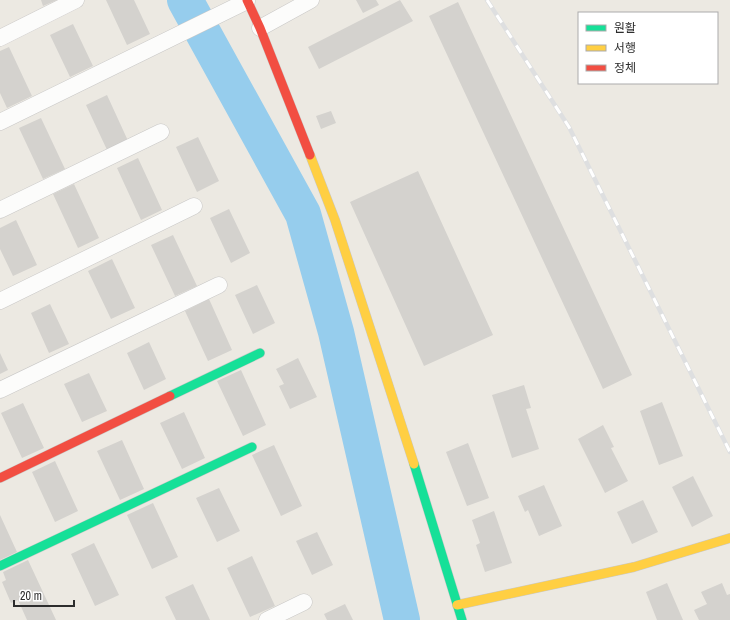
<svg xmlns="http://www.w3.org/2000/svg" width="730" height="620" viewBox="0 0 730 620" font-family="'Archivo Narrow','Noto Sans KR',sans-serif">
	<style>
		.lines { fill: none; stroke-linecap: round; stroke-linejoin: round }
		.river { stroke: #96cded; stroke-width: 36 }
		.building { fill: #d4d2ce }
		.street-casing { stroke: #c9c8c7; stroke-width: 17 }
		.fast-casing { stroke: #c9c8c7; stroke-width: 10 }
		.slow-casing { stroke: #c9c8c7; stroke-width: 10 }
		.jam-casing { stroke: #c9c8c7; stroke-width: 10 }
		.street { stroke: #fcfcfb; stroke-width: 16 }
		.fast { stroke: #16e098; stroke-width: 9 }
		.slow { stroke: #ffcf43; stroke-width: 9 }
		.jam { stroke: #f24e42; stroke-width: 9 }
		.rail-casing { stroke: #dedfe0; stroke-width: 4.5 }
		.rail { stroke: #fff; stroke-width: 3; stroke-dasharray: 9; stroke-linecap: butt }
	</style>
	<rect width="100%" height="100%" fill="#ece9e2"/>
	<g class="lines">
		<path class="river" d="M185,0l118,214 33,118 66,288"/>
	</g>
	<path class="building" d="M41,0h16l-14,6z
		M106,0h28l16,34 -23,11z
		M356,0h20l3,5 -16,8z
		M400,0l13,21 -94,48 -11,-22z
		M458,2l174,373 -29,14 -174,-373z
		M73,24l20,42 -23,11 -20,-42z
		M9,47l23,49 -25,12 -7,-15v-42z
		M107,95l22,48 -21,9 -22,-47z
		M331,111l5,12 -15,6 -5,-13z
		M41,118l24,51 -22,10 -24,-51z
		M198,137l21,44 -22,11 -21,-45z
		M138,158l24,52 -21,10 -24,-52z
		M418,171l75,164 -69,31 -74,-164z
		M74,184l25,54 -21,10 -25,-54z
		M229,209l21,44 -19,10 -21,-45z
		M16,220l21,45 -24,11 -13,-27v-21z
		M173,235l24,51 -22,10 -24,-51z
		M112,259l23,49 -24,11 -23,-48z
		M257,285l18,38 -22,11 -18,-39z
		M209,299l23,51 -24,11 -23,-50z
		M50,304l19,40 -20,9 -18,-40z
		M149,342l17,37 -22,11 -17,-37z
		M0,353l8,17 -8,4z
		M298,358l19,39 -27,12 -11,-23 5,-2 -8,-15z
		M241,370l25,55 -23,11 -26,-55z
		M89,373l18,38 -25,11 -18,-38z
		M524,385l7,23 -5,1 13,40 -27,9 -20,-63z
		M662,402l21,54 -24,9 -19,-54z
		M23,403l21,45 -22,10 -21,-45z
		M184,412l21,46 -23,11 -22,-46z
		M603,425l11,22 -3,1 17,33 -23,12 -27,-54z
		M122,440l22,49 -24,11 -23,-49z
		M468,443l21,55 -22,8 -21,-54z
		M274,445l28,61 -21,10 -29,-61z
		M55,461l23,50 -23,11 -23,-50z
		M693,476l20,40 -21,11 -20,-40z
		M544,485l18,41 -23,10 -11,-26 -3,2 -7,-16z
		M219,488l21,43 -23,11 -21,-44z
		M643,500l15,32 -26,12 -15,-32z
		M153,503l25,54 -26,12 -25,-54z
		M494,511l18,52 -27,9 -9,-27 4,-2 -8,-23z
		M0,515l17,37 -17,8z
		M317,532l16,33 -21,10 -16,-34z
		M94,543l25,52 -24,11 -24,-52z
		M252,556l23,50 -25,11 -23,-49z
		M28,560l28,60h-29l-9,-20 -7,3 -9,-21 4,-2 -3,-8z
		M667,583l16,37h-26l-11,-28z
		M722,583l5,12 3,-1v26h-31l-5,-10 13,-6 -6,-12z
		M193,584l17,36h-34l-11,-23z
		M345,604l8,16h-26l-3,-6z"/>
	<g class="lines">
		<g class="street-casing">
			<path id="street" d="M260,28l51,-28
				M0,38l76,-38
				M0,122l247,-121
				M0,210l161,-78
				M0,301l194,-95
				M0,390l219,-105
				M267,620l37,-18"/>
		</g>
		<g class="fast-casing">
			<path id="fast" d="M170,396l90,-43
				M414,464l48,156
				M0,566l252,-119"/>
		</g>
		<g class="slow-casing">
			<path id="slow" d="M310,155l25,65 79,244
				M457,605l177,-38 96,-29"/>
		</g>
		<g class="jam-casing">
			<path id="jam" d="M247,0l13,28 50,127
				M0,478l170,-82"/>
		</g>
		<use href="#street" class="street"/>
		<use href="#fast" class="fast"/>
		<use href="#slow" class="slow"/>
		<use href="#jam" class="jam"/>
		<g class="rail-casing">
			<path id="rail" d="M487,0l82,127 161,325"/>
		</g>
		<use href="#rail" class="rail"/>
	</g>
	<rect x="578" y="12" width="140" height="72" fill="#ffffff" stroke="#ababab"/>
	<rect x="586" y="25" width="20" height="6" fill="#16e098" stroke="#ababab"/>
	<text x="614" y="32" font-size="12" fill="#2d2d2d">원활</text>
	<rect x="586" y="45" width="20" height="6" fill="#ffcf43" stroke="#ababab"/>
	<text x="614" y="52" font-size="12" fill="#2d2d2d">서행</text>
	<rect x="586" y="65" width="20" height="6" fill="#f24e42" stroke="#ababab"/>
	<text x="614" y="72" font-size="12" fill="#2d2d2d">정체</text>
	<path d="M14 600v6h60v-6" fill="none" stroke="#2d2d2d" stroke-width="2"/>
	<text x="20" y="600" font-size="12" fill="#2d2d2d" stroke="#ffffff" stroke-width="3" paint-order="stroke">20 m</text>
</svg>
